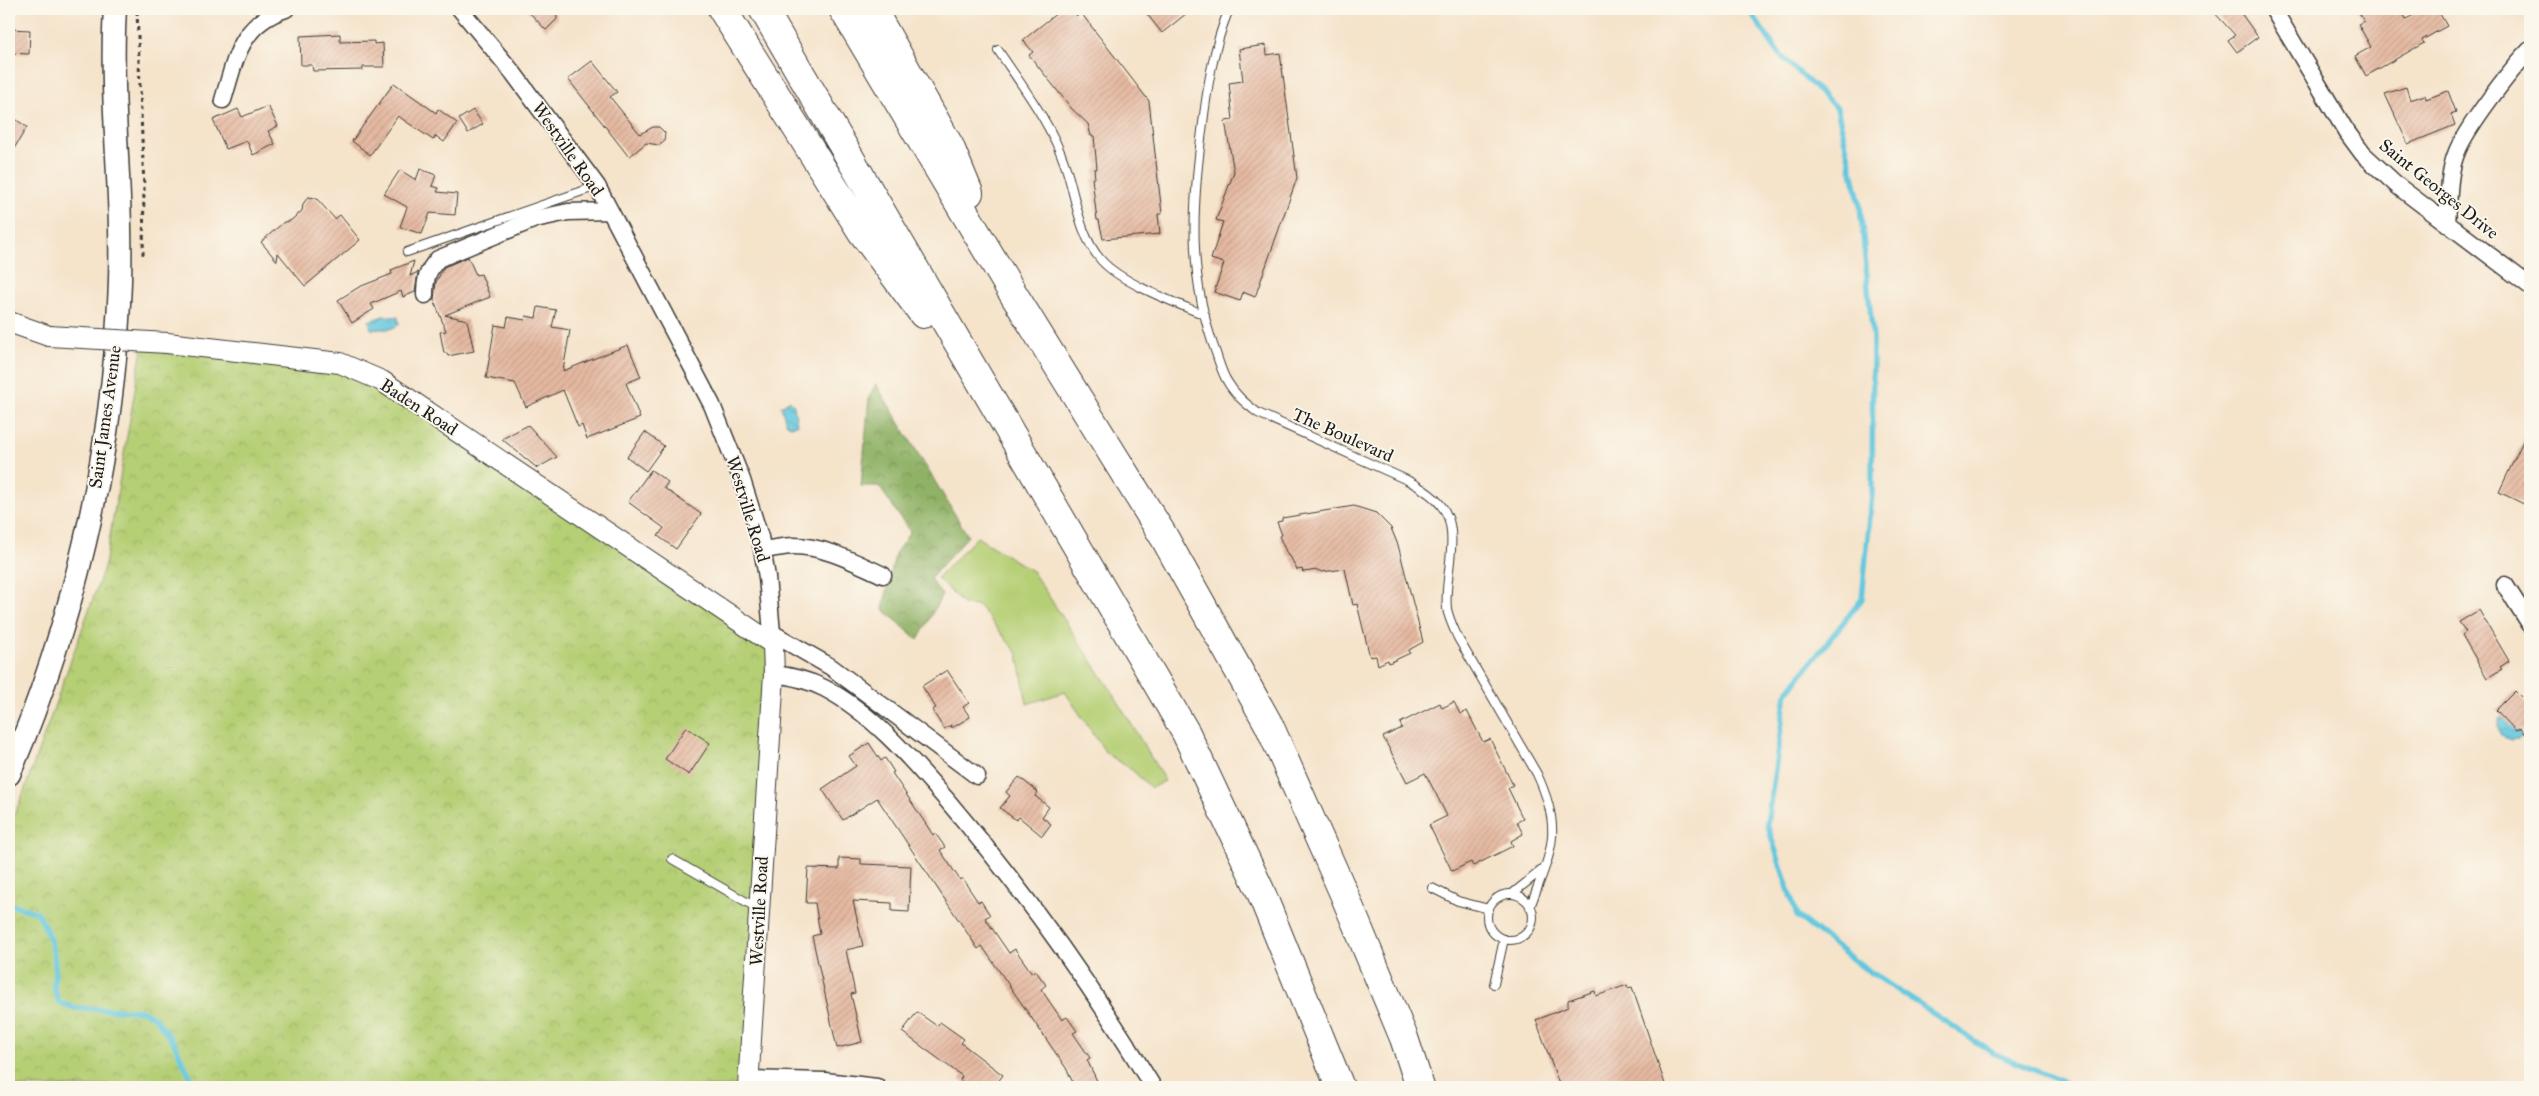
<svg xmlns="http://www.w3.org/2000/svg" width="2539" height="1096" viewBox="0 0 2539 1096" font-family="'IM FELL Great Primer',serif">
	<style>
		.green { fill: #b5cf75; stroke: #687648 }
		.forest { fill: url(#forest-crowns); stroke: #566741 }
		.park { fill: url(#park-crowns); stroke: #687648 }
		.water { fill: url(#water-waves); stroke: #3e727d }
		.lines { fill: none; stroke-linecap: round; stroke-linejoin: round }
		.stream { stroke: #61c7de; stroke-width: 5.5 }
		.building { fill: url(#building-hatch) }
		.service-casing { stroke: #3d3a36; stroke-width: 10 }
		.minor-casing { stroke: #3d3a36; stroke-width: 19 }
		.tertiary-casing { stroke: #3d3a36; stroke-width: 22 }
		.secondary-casing { stroke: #3d3a36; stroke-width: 25 }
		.motorway-casing { stroke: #3d3a36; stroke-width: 30 }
		.path { stroke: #3d3a36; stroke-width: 3; stroke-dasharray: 4 4; stroke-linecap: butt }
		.service { stroke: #fff; stroke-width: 8 }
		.minor { stroke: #fff; stroke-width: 16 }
		.tertiary { stroke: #fff; stroke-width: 20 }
		.secondary { stroke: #fff; stroke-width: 22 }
		.motorway { stroke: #fff; stroke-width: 28 }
		.tertiary-bridge-casing { stroke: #3d3a36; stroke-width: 22; stroke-linecap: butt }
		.tertiary-bridge { stroke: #fff; stroke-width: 20 }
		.labels { text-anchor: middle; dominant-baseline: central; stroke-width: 4; stroke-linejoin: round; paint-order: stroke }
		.street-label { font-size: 18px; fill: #1c1c1c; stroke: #fbf7ec }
	</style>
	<defs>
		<pattern id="forest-crowns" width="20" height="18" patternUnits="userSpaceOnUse" patternTransform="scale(1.25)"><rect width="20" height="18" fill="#90b266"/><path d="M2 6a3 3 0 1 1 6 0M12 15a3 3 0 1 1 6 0" fill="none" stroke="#759053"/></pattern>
		<pattern id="park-crowns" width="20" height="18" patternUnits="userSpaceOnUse" patternTransform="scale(1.25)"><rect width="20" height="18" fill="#b5cf75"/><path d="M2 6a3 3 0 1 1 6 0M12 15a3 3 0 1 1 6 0" fill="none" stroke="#9bb165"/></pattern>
		<pattern id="water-waves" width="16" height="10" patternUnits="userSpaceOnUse" patternTransform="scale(1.25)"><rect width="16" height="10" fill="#61c7de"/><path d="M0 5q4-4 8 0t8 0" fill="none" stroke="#54aabe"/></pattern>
		<pattern id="building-hatch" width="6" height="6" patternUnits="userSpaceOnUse" patternTransform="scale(1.25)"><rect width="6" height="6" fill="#e5b9a1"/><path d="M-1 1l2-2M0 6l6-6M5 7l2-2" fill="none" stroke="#c49e8a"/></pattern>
	</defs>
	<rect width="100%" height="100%" fill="#fbf7ec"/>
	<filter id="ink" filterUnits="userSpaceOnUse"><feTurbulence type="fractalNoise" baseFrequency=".02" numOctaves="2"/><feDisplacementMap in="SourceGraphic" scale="10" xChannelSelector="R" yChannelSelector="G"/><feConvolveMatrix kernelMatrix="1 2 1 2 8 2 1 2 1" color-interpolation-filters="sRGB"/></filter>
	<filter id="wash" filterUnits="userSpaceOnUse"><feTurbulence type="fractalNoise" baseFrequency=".0096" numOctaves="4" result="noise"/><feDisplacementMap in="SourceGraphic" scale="20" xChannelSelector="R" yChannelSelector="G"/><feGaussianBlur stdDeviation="1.12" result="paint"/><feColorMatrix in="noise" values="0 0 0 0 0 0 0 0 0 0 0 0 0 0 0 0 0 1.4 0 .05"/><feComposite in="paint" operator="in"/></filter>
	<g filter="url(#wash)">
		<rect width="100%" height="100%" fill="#f5e3ca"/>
		<path class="green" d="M977,537l55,34 81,122 52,88 -14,7 -19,-18 -26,-17 -41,-61 -38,12 -9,-50 -39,-48 -15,-1 -27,-27z"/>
		<path class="forest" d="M876,384l92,152 -38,43 12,16 -24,45 -35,-31 12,-55 15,-22 -31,-46h-18l8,-89z"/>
		<path class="park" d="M143,343l218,30 409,273 -26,441h-735v-260l14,-33 82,-229z"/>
		<path class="water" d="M383,316l15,1 1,8 -9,4h-19l-2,-8z
			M790,400l4,6 3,19 -7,1 -4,-3 -5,-17z
			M2501,717l15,15h4l1,5 -3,3 -7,1c-11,-3 -17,-15 -10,-24z"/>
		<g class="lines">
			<path class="stream" d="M1748,9l32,46 57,53 23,97 13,134 -1,156 -10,104 -76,95 -19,130 30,92 67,52 129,85 82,34
				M9,904l29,9c8,17 16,32 17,51 1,19 -5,18 4,38l15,6 70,3 12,8 18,24 21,44"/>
		</g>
		<g id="blocks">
			<path class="building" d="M526,9h30l1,10 -11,11z
				M1062,9h9l6,7 4,-3 68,88 13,113h-4l2,20 -57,5 -4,-19h-2l-5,-42h3l-1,-9h3l-3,-33h-3l-3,-12 -16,-15 -43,-54 4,-3 -10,-12z
				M1143,9h49l-30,24z
				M2211,9h27l20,28 -21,15 -9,-12 7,-5z
				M2357,9h44l5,10 19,-10h12l10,17 -25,14 2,3 -58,33 -11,-20 16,-9 -13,-23 6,-3z
				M9,29l21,1 -1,24 -20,-1z
				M340,34v8l34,-1v3l9,-1 1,24h-21v3l-50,1 -1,-6h-11l-1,-29z
				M1266,45l1,10 13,-2 17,125 -42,119 -12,-5 -3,9 -26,-9 10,-29 -13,-4 12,-37 -7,-2 18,-48 -9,-51 8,-1 -4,-37 14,-2 -4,-32z
				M592,61l25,31 -7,5 30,37 13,-7h6l6,6 -1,9 -5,3 -13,-2 -17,14 -61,-78z
				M394,83l42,30 2,-4 19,14 -13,19 -8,-6 -3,4 -35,-24 -28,39 -18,-14z
				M2406,87l4,13 15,-5 1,4 22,-8 8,21 -5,2 4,11 -47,19 -23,-50z
				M268,106l10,20 -10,5 7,13 -22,11 -6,-14 -21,8 -13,-29 25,-11 4,8z
				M473,110l10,14 -15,9 -9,-14z
				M9,115l18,12 -18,30z
				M420,169l16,6 -4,11 7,2 -2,4 20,2 -2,21 -25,-2 -8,21 -22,-7 7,-20 -23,-13 16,-24 16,10z
				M308,197l8,1 19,21 5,-4 20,25 -55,46 -27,-33 -1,8 -16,-19 23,-20 6,-1 12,-10 1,-7z
				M468,257l8,18 5,-1 9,23 -45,18 22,5 7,31 -26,5 -2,-4 -2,1 -4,-21 6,-1 -12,-31 2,-18 8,-15z
				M414,261l-4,15 8,-4 -3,20 -12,5 -2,-6 -30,13 3,5 -22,14 -14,-23 21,-13 33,-13 -1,-4z
				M538,307l18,3 -4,17 18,3 -7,41 65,-26 13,32 -15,6 14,35 -53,21 -5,-14 -4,2 -15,-37 -37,17 -11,-24 -29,-5 9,-53 11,2 2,-10 17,3 1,-4 10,2z
				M528,425l29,32 -20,11 -35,-29z
				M2530,426v44l-6,14 6,3v20l-31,-15z
				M645,432l19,14 -18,25 -19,-14z
				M651,470l17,12 -4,6 37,26 -25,35 -18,-13 6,-8 -36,-26z
				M1354,506l22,7 15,15 7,17 25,97 -14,8 1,3 -21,10 -1,-3 -10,5 -2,-9 -6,1 -13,-53 -4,1 -8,-36 -24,3 -3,-2 -15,2 -1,-3 -5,1 -7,-14h-2l-9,-20 3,-1 -5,-13 5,-1v-3z
				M2479,610l30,51 -9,6 2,2 -15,9 -25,-43 4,-3 -7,-10z
				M947,670l22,33 -6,4 7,10 -18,11 -1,-3 -7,4 -12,-19 4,-2 -14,-22z
				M2515,691l15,15v33l-10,-11 -4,3 -20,-21z
				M1454,702l6,12 7,-3 16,31 7,-3 23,46 -5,3 15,31 -6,3 6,12 -12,7 2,5 -40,20 -2,-4 -19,9 -23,-46 18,-9 -9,-18 -13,-25 -18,9 -24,-45 19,-9 -2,-5 40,-20 2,5z
				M686,727l24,16 -21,32 -24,-16z
				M869,743l12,18 4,-3 9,14 -2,1 24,36 17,26 2,-2 10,14 -5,3 20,30 2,-2 16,24 3,-1 9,14 -5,3 24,35 6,-4 17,24 3,-3 11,15 -5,4 21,31 5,-3 10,14 -4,2 17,25 -3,2 13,27h-25l-9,-19 -84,-122 -4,3 -101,-151 -34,22 -21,-31 34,-23 -7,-10z
				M1019,777l19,15 -3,4 14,11 -7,10 9,7 -9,12 -23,-19 -3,3 -16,-12 10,-12 -4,-4z
				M839,858l22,1v5l50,2 -2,46 -17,-1v-8l-39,-2 10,45 -17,4 9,43 -4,1 11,48 -25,6 -25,-112 8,-2 -5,-31h-9l2,-35 31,1z
				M1627,985l1,3 4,-1 34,100h-106l-24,-67 32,-13v-7l27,-9 1,5 3,-1z
				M917,1012l20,14 3,-4 24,17 -3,4 42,32 -9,12h-24l-10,-7 2,-4 -60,-44z"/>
		</g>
	</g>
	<g filter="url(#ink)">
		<use href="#blocks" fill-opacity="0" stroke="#3d3a36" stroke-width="1"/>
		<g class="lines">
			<g class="service-casing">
				<path id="service" d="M1229,9c-16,39 -22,80 -27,122 -10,77 -14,147 14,222 3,9 6,20 11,28 8,14 19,23 31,32l149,67c51,27 47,47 41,99 -1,9 -2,21 -1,30 2,10 7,20 11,29l79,136c27,58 14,77 -7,133
					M998,50c24,36 53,73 67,115 11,31 13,69 36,95 20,23 75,43 104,55
					M407,252l190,-66
					M672,859l85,49
					M1432,888l26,13 31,8
					M1512,894l31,-25
					M1487 917a23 23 0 1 1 46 0a23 23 0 1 1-46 0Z
					M1494,984l10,-45"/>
			</g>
			<g class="minor-casing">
				<path id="minor" d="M460,9l54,65 83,112 115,219 30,75 18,57 7,40 6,67
					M2273,9l73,122 17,23 36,33 131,99
					M223,100c13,-42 17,-76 63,-91
					M2447,223c2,-22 1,-49 9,-69 9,-25 55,-85 74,-104
					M425,295c0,-16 2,-24 13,-36l97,-40 33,-7 42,-1
					M763,550c10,-1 21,-4 31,-4 31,0 62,17 89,29
					M2505,585l25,39
					M772,633l59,34 146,109
					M774,674c17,2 34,6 50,14 47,24 88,72 122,111 77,90 146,187 207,288
					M749,1079l76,2 52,6"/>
			</g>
			<g class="tertiary-casing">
				<path id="tertiary" d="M9,322l40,14
					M167,343l173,20 42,18 391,263 1,30 -26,413"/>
			</g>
			<g class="secondary-casing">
				<path id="secondary" d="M9,774c63,-147 102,-311 110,-471 6,-98 -10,-197 -4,-294"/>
			</g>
			<g class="motorway-casing">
				<path id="motorway" d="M722,9l140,223 61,82
					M763,9l423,724 74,157 80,197
					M843,9l166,278 155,250 105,188 75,169 60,144 16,49
					M872,9l78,138 19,46"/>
			</g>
			<path class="path" d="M91,9l2,7
				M137,11l7,177 -1,67"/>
			<use href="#service" class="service"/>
			<use href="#minor" class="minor"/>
			<use href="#tertiary" class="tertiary"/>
			<use href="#secondary" class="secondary"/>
			<use href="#motorway" class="motorway"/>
			<g class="tertiary-bridge-casing">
				<path id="tertiary-bridge" d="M49,336l118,7"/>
			</g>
			<use href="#tertiary-bridge" class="tertiary-bridge"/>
		</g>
	</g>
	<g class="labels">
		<g class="street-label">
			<text transform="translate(568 149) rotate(55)">Westville Road</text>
			<text transform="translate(2439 189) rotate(39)">Saint Georges Drive</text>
			<text transform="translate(419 407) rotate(33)">Baden Road</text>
			<text transform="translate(105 417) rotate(-82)">Saint James Avenue</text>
			<text transform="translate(1343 435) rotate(24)">The Boulevard</text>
			<text transform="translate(748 509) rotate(73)">Westville Road</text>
			<text transform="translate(759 911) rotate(-87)">Westville Road</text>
		</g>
	</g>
	<rect width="2539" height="1096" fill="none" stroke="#fbf7ec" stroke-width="30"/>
</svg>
